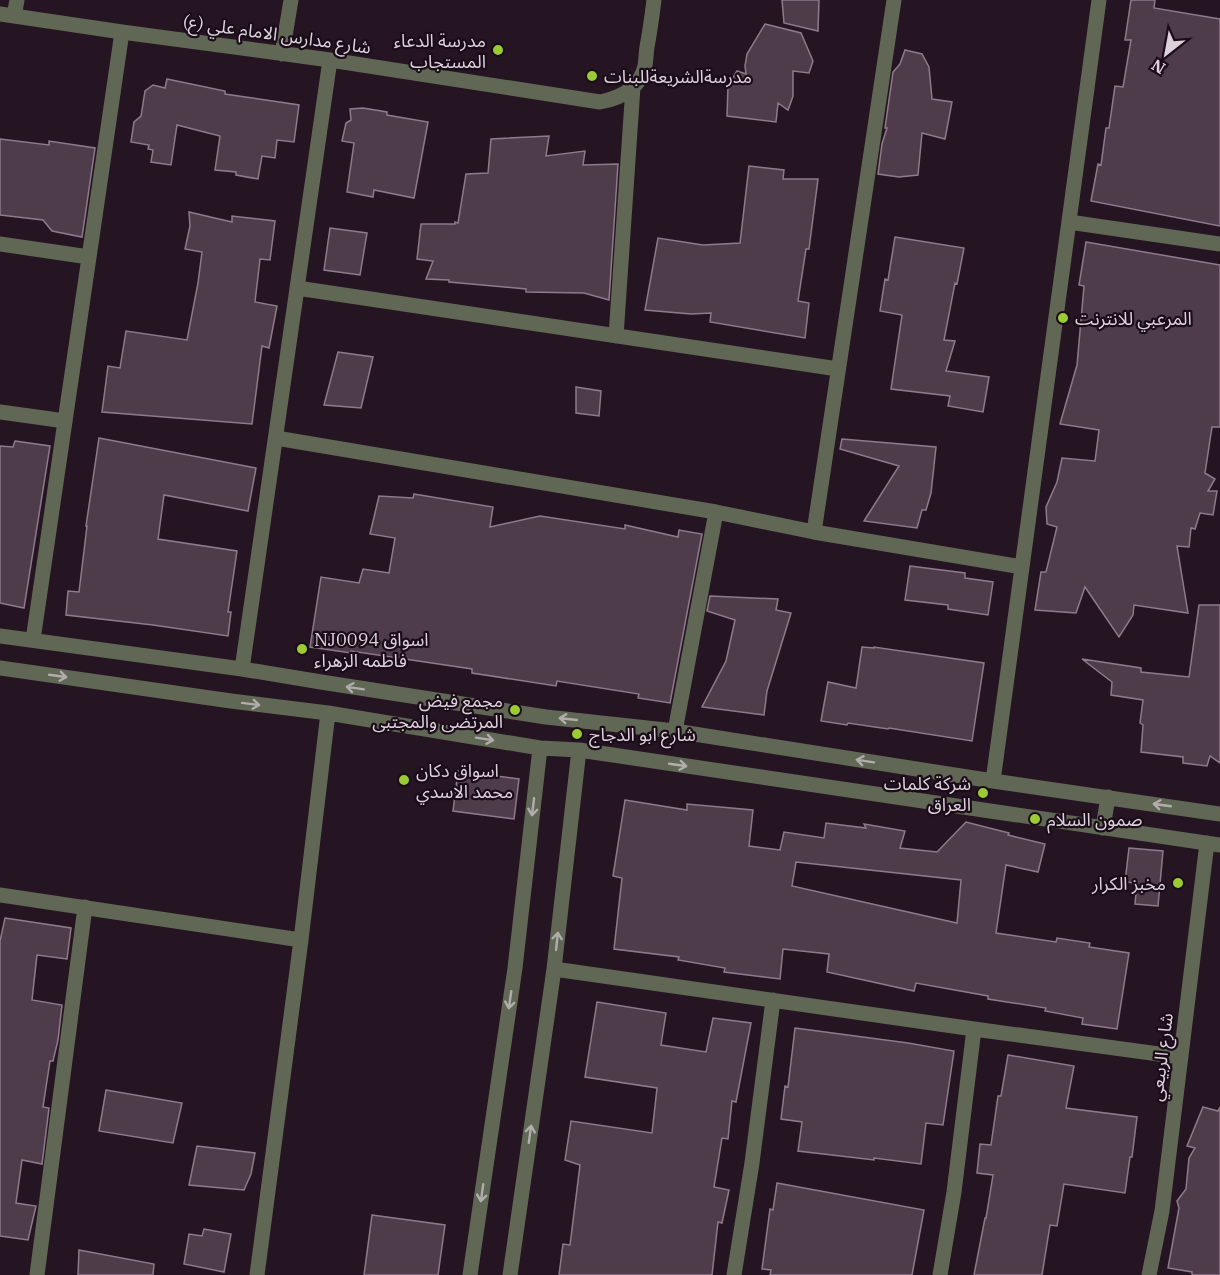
<svg xmlns="http://www.w3.org/2000/svg" width="1220" height="1275" viewBox="0 0 1220 1275" font-family="'IBM Plex Serif','Noto Sans Arabic',serif">
	<style>
		.building { fill: #4e3c4b; stroke: #8e7a8b; stroke-width: 1.5; fill-rule: evenodd }
		.lines { fill: none; stroke-linecap: round; stroke-linejoin: round }
		.minor { stroke: #606755; stroke-width: 15 }
		.oneway { stroke: #b1adac }
		.poi-dot { fill: #9bcb33; stroke: #1b0c19; stroke-width: 2 }
		.labels { text-anchor: middle; dominant-baseline: central; stroke-width: 4.5; stroke-linejoin: round; paint-order: stroke }
		.street-label { font-size: 18px; fill: #ddd2db; stroke: #1b0c19 }
		.poi-label { font-size: 18px; fill: #ddd2db; stroke: #1b0c19; text-anchor: start }
	</style>
	<rect width="100%" height="100%" fill="#251522"/>
	<path class="building" d="M782,0h37l-1,31 -34,-8z
		M1131,0h24l-1,8 66,11v207l-129,-25 7,-37 3,1 5,-37h3l6,-42 8,1 8,-47h-6z
		M765,24l36,9 12,28 -4,12 -16,-2v25l-5,14 -10,-7 -2,19 -49,-6 1,-30 9,-15 9,3 -1,-8 2,-12z
		M905,50l17,4 7,13 3,32 20,3 -7,37 -23,-6 -4,42 -19,2 -21,-3 4,-30 5,-16h-2l8,-56 7,-8z
		M167,79l58,12v3l74,11 -5,37 -17,-2 -2,18 -13,-2 -4,23 -22,-4v-3l-21,-2 5,-34 -43,-11 -6,40 -20,-3 2,-12 -5,-1 1,-4 -18,-3 3,-20 7,-6 4,-25 8,-6 12,3z
		M363,108l24,4v3l41,7 -14,76 -40,-8 -1,7 -26,-5 7,-49 -12,-2 4,-18 5,-3 -1,-11z
		M549,136l-3,20 39,-5 -2,14 35,-1 -9,136 -25,-7 -58,-1v-3l-77,-7v-2l-23,-1 7,-18 -16,-2 4,-35h34v-2l3,1 8,-49 22,-1 3,-34z
		M0,139l49,6v-4l46,7 -13,89 -30,-6 -9,-11 -43,-5z
		M749,166l35,4 -1,9h35l-9,70h-3l-8,52 11,2 -4,35 -95,-16 1,-9 -20,1 -46,-4 13,-72 45,7 37,-2z
		M189,212l43,10v-6l43,5 -5,39 -10,-1 -5,43 22,4 -8,42 -7,-2 -10,78 -150,-12 6,-46 12,2 6,-37 61,9 11,-57 4,-31 -17,-3 5,-23z
		M330,228l37,5 -7,42 -36,-5z
		M895,237l69,11 -7,36 -2,-1 -11,57 11,1 -9,30 43,6 -6,35 -35,-6 2,-10 -59,-7 11,-74 -22,-4 5,-32 3,1z
		M1086,242l134,23v162h-8l-7,46 10,6 -7,12h9l-4,24 -13,-2 -5,16 -4,-1 -2,19 -12,-1 11,67 -54,-8 -1,10 -14,22 -34,-50 -9,26 -41,-3 6,-38h5l11,-45 -10,-3 -1,-17 11,-25 5,-24 33,3 4,-31 -39,-6 17,-59 7,-79 -5,-1z
		M338,352l35,5 -12,51 -37,-3z
		M576,387l25,4 -2,25 -23,-3z
		M99,438l157,30 -8,43 -84,-16 -6,44 79,12 -9,61h3l-3,24 -75,-11 -87,-10 2,-24 11,1 8,-66h-1z
		M842,439l94,8 -5,46 -5,17h-4l-5,18 -53,-7 35,-55 -59,-17z
		M15,441l35,5 -26,162 -24,-5v-157l13,1z
		M414,494l79,13 -3,20 50,-11 85,13v-4l53,12 1,-7 23,4 -32,169 -32,-5 1,-4 -82,-13 -1,5 -84,-13v-4l-121,-18v2l-41,-6 11,-70 38,6 4,-14 26,4 6,-35 -25,-4 9,-38 34,2z
		M910,566l55,7v5l28,4 -5,33 -40,-6v-4l-43,-5z
		M710,596l68,3 -2,11 15,3 -24,78 -3,24 -62,-8 24,-46 9,-41 -28,-9z
		M1199,605h21v158l-10,-7 -3,10 -24,-3v-6l-42,-5 2,-27 -3,-2 3,-23 -32,-5 1,-13 -30,-23 59,9v4l48,5z
		M862,647l12,1v-1l110,16 -12,78 -83,-13 -1,1 -40,-6 -1,2 -26,-4 7,-39 28,6z
		M458,771l61,8 -5,40 -61,-8z
		M625,800l62,10v-6l66,6 -4,36 31,4 4,-18 40,6 2,-15 40,5 -2,-4 41,7 -5,17 37,4 29,-30 43,11 -1,2 37,9 -7,28 -32,-7 -10,68 60,9 1,-4 33,5 -1,4 40,6 -12,76 -35,-5 1,-6 -38,-7 1,-3 -58,-9v-3l-72,-13 -2,8 -87,-19 2,-18 -46,-5 -3,30 -56,-7 1,-4 -47,-8 1,-3 -65,-8 8,-71 -9,-2zM796,862l165,18 -4,43 -165,-37z
		M1129,848l34,3 -5,55 -23,-2 2,-21 -12,-1z
		M5,918l66,10 -4,31 -30,-4 -5,45 30,5 -4,35 -5,21h-3l-7,46 6,1 -7,56 -20,-4 -6,43 20,3 -8,34 -28,-4v-295z
		M597,1002l69,11 -5,32 45,7 7,-34 38,5 -15,79 -4,-1 -4,38 -6,-1 -8,49 15,3 -7,33 -4,-1 -6,53h-153l4,-31 7,1 10,-80 -15,-5 6,-39 81,12 5,-45 -72,-11z
		M795,1028l113,15 46,8 -11,74 -17,-2 -5,41 -47,-6v2l-76,-9 4,-29 -21,-3 4,-33 3,1z
		M1008,1055l66,11 -8,42 71,9 -5,40h-2l-5,36 -61,-9 -7,42 -7,-1 -8,50h-68l11,-57h1l7,-43 -16,-2 3,-29 11,1 7,-49h3z
		M106,1090l76,13 -9,40 -74,-12z
		M1203,1107l15,4 2,-4v168h-28v-3l-24,-4 11,-60 -2,-7 9,-12 3,-31 6,-10 -8,-2z
		M197,1146l58,7 -4,21 -7,16 -55,-5z
		M777,1183l147,27 -12,65h-142l1,-5 -9,-1 8,-60 3,1z
		M372,1215l73,10 -7,50h-74z
		M204,1229l27,5 -7,38 -40,-8 5,-30 13,2z
		M79,1250l75,14 -1,11h-75z"/>
	<g class="lines">
		<path class="minor" d="M0,14l122,18 208,28 270,42c21,-4 40,-14 45,-36 1,-6 1,-13 2,-19 3,-16 5,-31 7,-47
			M14,16l3,-16
			M282,54l9,-54
			M1069,222l151,22
			M0,244l89,13
			M297,288l541,81
			M616,336l17,-249
			M0,412l65,9
			M276,438l440,74 98,20 208,35
			M814,532l80,-532
			M0,636l242,33 79,13 225,35 129,14 318,50 227,33
			M33,640l89,-608
			M0,668l231,33 97,12 212,35 39,2 641,95
			M242,669l88,-609
			M675,731l41,-219
			M993,781l106,-781
			M1103,828l5,-31
			M0,895l301,45
			M554,969l420,60 207,28
			M37,1275l48,-368
			M257,1275l44,-335 27,-227
			M470,1275l45,-307 25,-220
			M510,1275l44,-306 25,-219
			M734,1275l18,-112 21,-163
			M940,1275l14,-83 20,-163
			M1149,1275l13,-64 45,-368"/>
	</g>
	<defs><path id="oneway-shaft" d="M-6 0H5M1.5-3L5.5 0L1.5 3" fill="none" stroke-width="1.6" stroke-linecap="round" stroke-linejoin="round" transform="scale(1.5)"/></defs>
	<g class="oneway">
		<use href="#oneway-shaft" transform="translate(58 676) rotate(8)"/>
		<use href="#oneway-shaft" transform="translate(355 688) rotate(-171)"/>
		<use href="#oneway-shaft" transform="translate(251 704) rotate(7)"/>
		<use href="#oneway-shaft" transform="translate(568 719) rotate(-174)"/>
		<use href="#oneway-shaft" transform="translate(485 739) rotate(9)"/>
		<use href="#oneway-shaft" transform="translate(865 761) rotate(-171)"/>
		<use href="#oneway-shaft" transform="translate(678 765) rotate(8)"/>
		<use href="#oneway-shaft" transform="translate(1162 805) rotate(-172)"/>
		<use href="#oneway-shaft" transform="translate(533 807) rotate(97)"/>
		<use href="#oneway-shaft" transform="translate(557 941) rotate(-84)"/>
		<use href="#oneway-shaft" transform="translate(510 1000) rotate(98)"/>
		<use href="#oneway-shaft" transform="translate(530 1134) rotate(-82)"/>
		<use href="#oneway-shaft" transform="translate(482 1193) rotate(98)"/>
	</g>
	<g class="poi-dot">
		<circle cx="498" cy="50" r="6"/>
		<circle cx="592" cy="76" r="6"/>
		<circle cx="1063" cy="318" r="6"/>
		<circle cx="302" cy="649" r="6"/>
		<circle cx="515" cy="710" r="6"/>
		<circle cx="577" cy="734" r="6"/>
		<circle cx="404" cy="780" r="6"/>
		<circle cx="983" cy="793" r="6"/>
		<circle cx="1035" cy="819" r="6"/>
		<circle cx="1178" cy="883" r="6"/>
	</g>
	<g class="labels">
		<g class="street-label">
			<text transform="translate(277 34) rotate(8)">شارع مدارس الامام علي (ع)</text>
			<text transform="translate(1161 1057) rotate(-83)">شارع الربيعي</text>
		</g>
		<g class="poi-label">
			<text x="486" y="40" text-anchor="end">مدرسة الدعاء<tspan x="486" dy="21">المستجاب</tspan></text>
			<text x="604" y="76">مدرسةالشريعةللبنات</text>
			<text x="1075" y="318">المرعبي للانترنت</text>
			<text x="314" y="639">NJ0094 اسواق<tspan x="314" dy="21">فاطمه الزهراء</tspan></text>
			<text x="503" y="700" text-anchor="end">مجمع فيض<tspan x="503" dy="21">المرتضى والمجتبى</tspan></text>
			<text x="589" y="734">شارع ابو الدجاج</text>
			<text x="416" y="770">اسواق دكان<tspan x="416" dy="21">محمد الاسدي</tspan></text>
			<text x="971" y="783" text-anchor="end">شركة كلمات<tspan x="971" dy="21">العراق</tspan></text>
			<text x="1047" y="819">صمون السلام</text>
			<text x="1166" y="883" text-anchor="end">مخبز الكرار</text>
		</g>
	</g>
	<g transform="translate(1166 54) rotate(211)" stroke="#1b0c19" stroke-width="4.5" paint-order="stroke">
	<path d="M0-4.5L10 22L0 15L-10 22Z" fill="#ddd2db"/>
	<text y="-9" font-size="16" font-weight="bold" text-anchor="middle" fill="#ddd2db">N</text>
	</g>
</svg>
